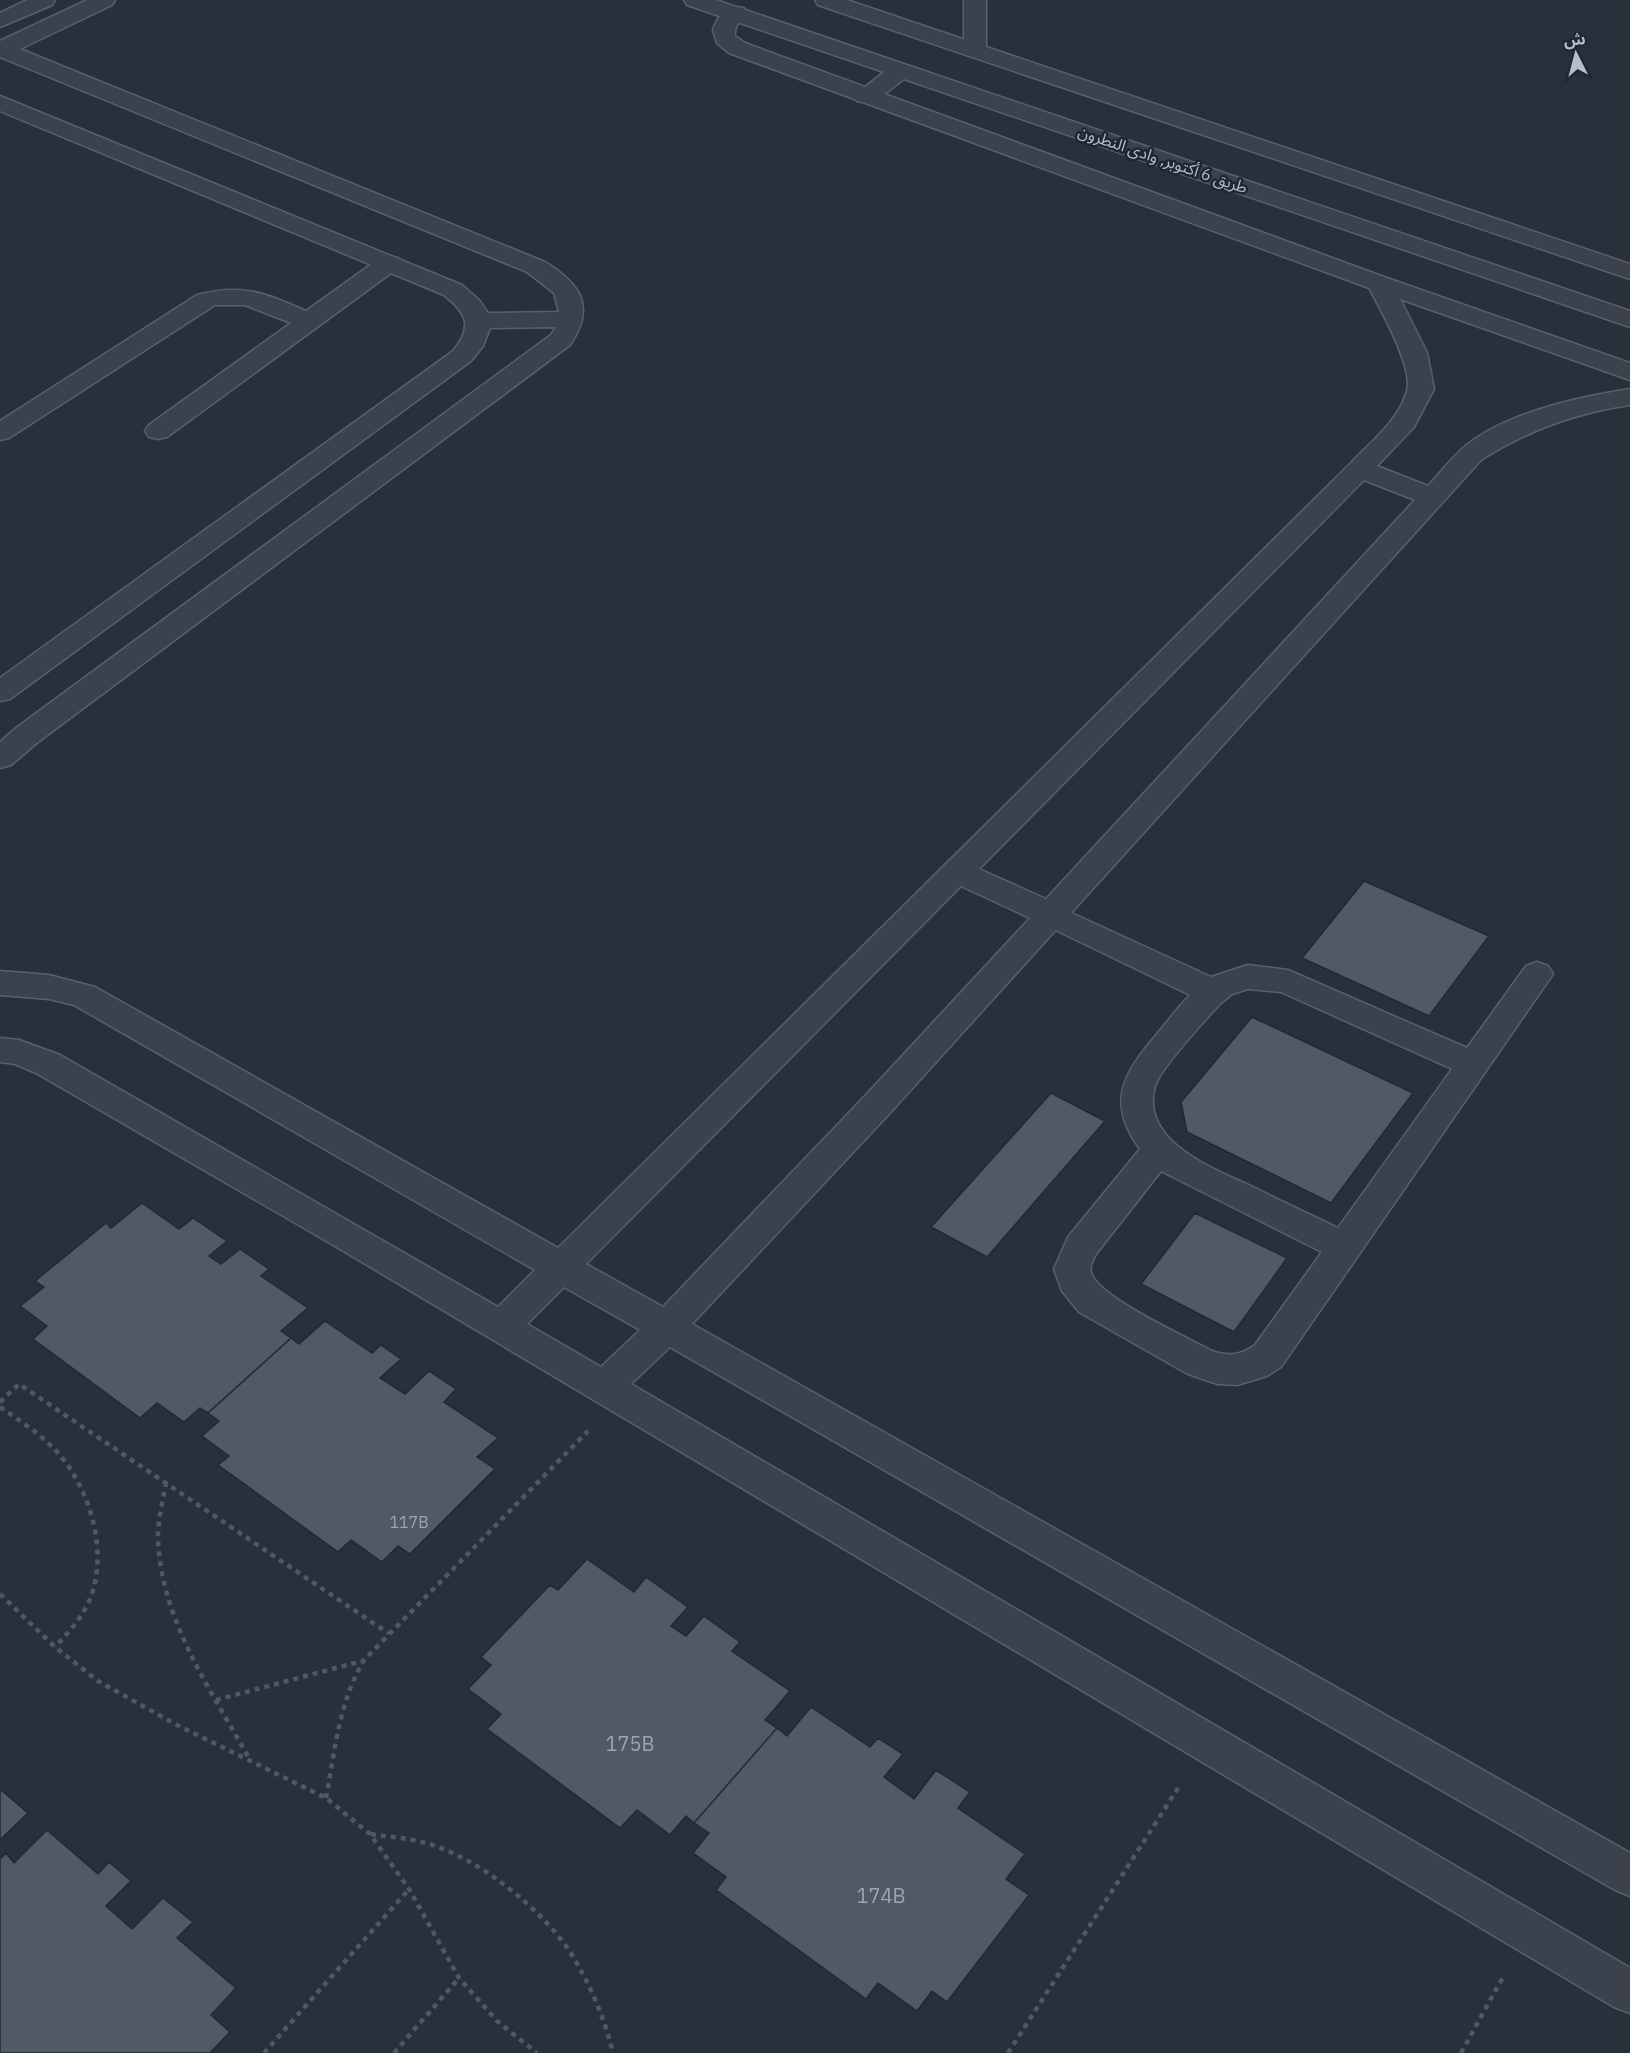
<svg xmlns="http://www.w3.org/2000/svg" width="1630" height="2053" viewBox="0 0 1630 2053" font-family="'IBM Plex Sans','Noto Sans Arabic',sans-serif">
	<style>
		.building { fill: #515967; stroke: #222934; stroke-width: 1.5 }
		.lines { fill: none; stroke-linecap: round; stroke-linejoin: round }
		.service-casing { stroke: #59606b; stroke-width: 3 }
		.minor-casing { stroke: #59606b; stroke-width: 3 }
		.tertiary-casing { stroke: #59606b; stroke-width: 3 }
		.path { stroke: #4b5c5f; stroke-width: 4.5; stroke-dasharray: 5 5; stroke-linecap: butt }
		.service { fill: #3b424d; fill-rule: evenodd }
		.minor { fill: #3b424d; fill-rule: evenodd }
		.tertiary { fill: #3b424d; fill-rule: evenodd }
		.labels { text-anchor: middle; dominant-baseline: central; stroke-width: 5; stroke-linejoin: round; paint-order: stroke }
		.far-street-label { font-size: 16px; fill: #b7bdc8; stroke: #202732 }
		.number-label { font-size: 16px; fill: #9ea4b0 }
		.near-number-label { font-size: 20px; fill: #9ea4b0 }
	</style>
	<rect width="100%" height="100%" fill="#28303c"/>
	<path class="building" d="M1364,881l125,55 -60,80 -127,-58z
		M1252,1017l161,76 -82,110 -144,-71 -6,-30z
		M1051,1093l54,28 -118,136 -56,-30z
		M142,1203l37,26 14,-11 34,23 -18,15 12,8 19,-15 29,20 -8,7 47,32 -27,23 10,7 -83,75 -8,-5 -16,14 -27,-19 -17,15 -107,-79 14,-13 -27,-20 24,-19 -9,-6 71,-58 5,5z
		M1195,1213l92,45 -53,74 -93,-48z
		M325,1321l47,32 9,-8 20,14 -21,19 25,16 24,-23 27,18 -12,13 54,36 -21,19 18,12 -85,85 -12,-8 -16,16 -31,-22 -13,12 -120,-87 11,-9 -27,-20 17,-15 -11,-8 83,-75 8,6z
		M587,1559l47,33 12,-15 42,30 -17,19 15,10 18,-20 36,26 -8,9 58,40 -25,29 12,8 -83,95 -8,-7 -16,19 -33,-25 -17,18 -133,-99 14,-15 -33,-25 23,-24 -10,-8 69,-72 8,5z
		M811,1707l59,40 8,-9 25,16 -19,23 30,22 22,-29 34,22 -12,16 67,46 -19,25 23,16 -82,107 -15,-11 -15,20 -39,-28 -12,16 -150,-109 10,-13 -33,-24 16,-20 -15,-10 83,-95 10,8z
		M0,1789l28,24 -28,27z
		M47,1830l51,44 11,-12 22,19 -25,25 26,23 31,-31 30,24 -16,16 59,50 -25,27 19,17 -20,21h-210v-194l6,-6 8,10z"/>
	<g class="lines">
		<g class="service-casing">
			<path id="service" d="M389,256l9,2 3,5 -3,5 -231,169 -9,2 -9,-2 -4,-6 4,-6 142,-102 -46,-18h-30l-206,133 -9,2v-19l197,-126c46,-12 68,-2 109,16l74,-53z
				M1052,904l159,73 37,-12 40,5 179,78 59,-82 11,-4 11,4 5,8 -272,393 -14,9 -30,9 -19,-1 -13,-4 -19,-7 -107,-61 -17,-21 -8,-22 14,-32 72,-88c-35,-47 -16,-76 17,-115 11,-13 21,-27 33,-39l-149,-72 -5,-8 5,-8zM1248,989l33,3 171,77 -114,159c-27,-13 -55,-26 -83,-40 -38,-18 -116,-45 -100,-102 6,-18 51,-67 66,-83l11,-9zM1161,1171l161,81 -67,93c-14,10 -26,12 -43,6 -26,-14 -109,-52 -120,-76 -4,-7 1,-15 4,-21z"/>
		</g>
		<g class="minor-casing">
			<path id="minor" d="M27,0h28l-3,5 -52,22v-14z
				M87,0h28l-3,5 -92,44 525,213c36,22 51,45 25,83l-532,397 -27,23 -11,3v-26l16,-14 535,-393 5,-8 -66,1 -7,18 -12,15 -461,338 -10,2v-23l453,-327c20,-24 14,-38 -9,-56l-444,-184v-15l462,189 17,15 9,13 71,-1 -5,-19 -27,-21 -527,-215v-16z
				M964,0h22v50l-3,5 -8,2 -8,-2 -3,-5z
				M736,7l8,1 3,5c-6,8 -13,11 -12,23l10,7 642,235 243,85v17l-230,-81 27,54 7,36 -20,38 -37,39 51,20c11,-12 22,-26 34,-37 41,-36 116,-52 168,-60v16c-55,8 -102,25 -149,55l-592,654 -197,210 938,529v43l-15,-6 -945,-543 -39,37 999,584v45l-16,-6 -1279,-761 -299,-173 -21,-9 -15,-2v-24l19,2 41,15 438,252 37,-37 -461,-265 -25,-6 -49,-4v-24l49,4 46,12 463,261 793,-785c20,-21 48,-43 56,-72 7,-23 -27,-83 -38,-103l-640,-235 -12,-10 -4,-13c3,-11 11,-21 23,-23zM1364,480l51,20 -369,399 -67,-30zM961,886l69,32 -165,178 -202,211 -77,-43zM564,1287l76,43 -39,37 -74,-43z"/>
		</g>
		<g class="tertiary-casing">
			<path id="tertiary" d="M684,0h32l914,311v16l-726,-248c-14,10 -29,26 -47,22l-3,-5 30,-24 -197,-67z
				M815,0h32l783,264v15l-812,-274z"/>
		</g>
		<path class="path" d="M0,1402l19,-18 369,249
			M0,1407c20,14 41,27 58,46 32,36 51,99 32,146 -8,19 -21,33 -35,48
			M166,1482c-3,18 -8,37 -8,55 2,82 53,153 92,223
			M0,1594l55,53 43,34 79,44 149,73 44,36 39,55 50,89 38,43 40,32
			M216,1700l146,-39
			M326,1798c9,-48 13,-96 38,-138l224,-229
			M371,1834c18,3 37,4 55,9 52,14 122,70 149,117 17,29 30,60 38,93
			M264,2053l145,-164
			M394,2053l65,-75
			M1008,2053l172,-268
			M1461,2053l42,-76"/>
		<use href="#service" class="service"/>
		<use href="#minor" class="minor"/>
		<use href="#tertiary" class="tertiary"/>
	</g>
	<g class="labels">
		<g class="far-street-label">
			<text transform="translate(1163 159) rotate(19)">طريق 6 أكتوبر, وادى النطرون</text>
		</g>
		<g class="number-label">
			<text x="409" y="1522">117B</text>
		</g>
		<g class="near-number-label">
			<text x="630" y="1743">175B</text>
			<text x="881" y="1895">174B</text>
		</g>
	</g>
	<g transform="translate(1576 54) rotate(354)" stroke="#202732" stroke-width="4.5" paint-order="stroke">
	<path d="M0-4.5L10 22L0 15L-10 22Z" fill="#b7bdc8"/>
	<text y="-9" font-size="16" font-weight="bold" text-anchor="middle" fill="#b7bdc8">ش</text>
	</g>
</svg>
